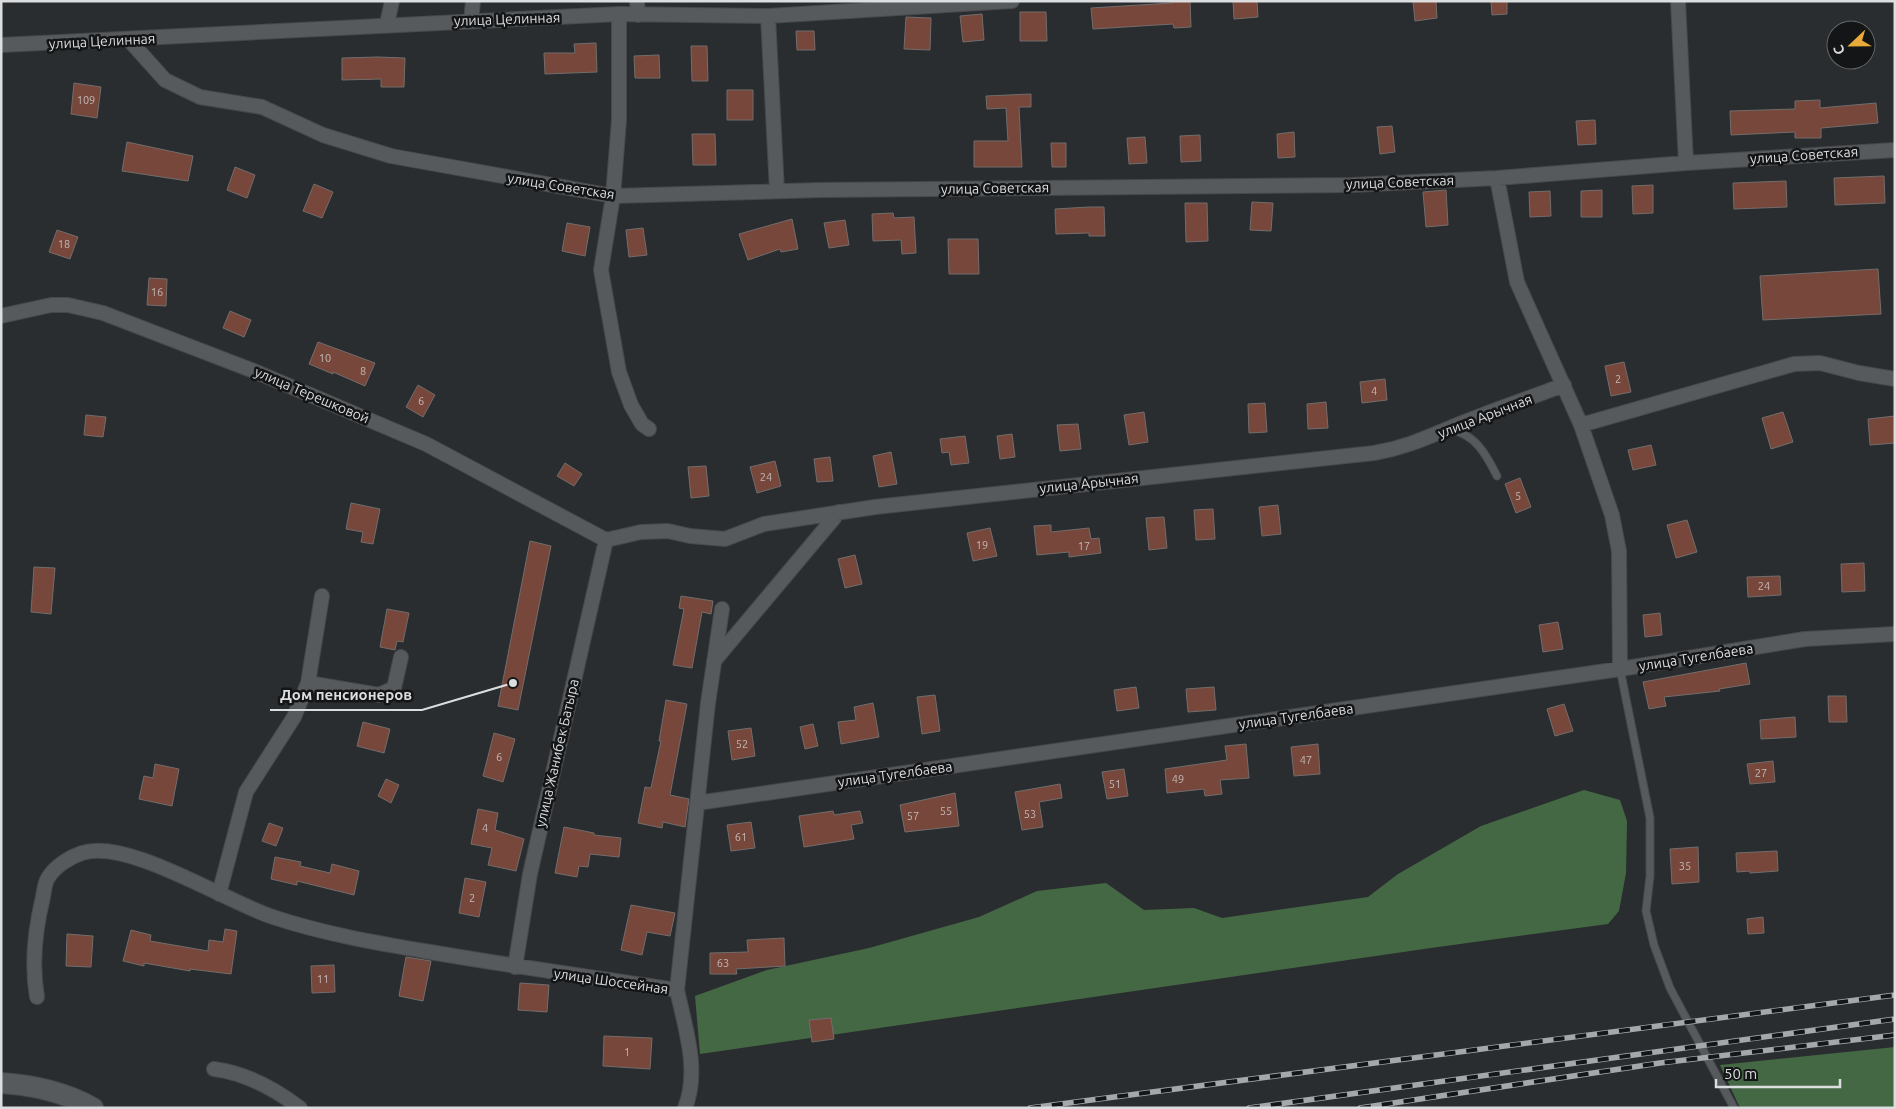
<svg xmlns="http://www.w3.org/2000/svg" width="1896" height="1109" viewBox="0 0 1896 1109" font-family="Ubuntu,sans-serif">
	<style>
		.forest { fill: #456844 }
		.building { fill: #77473b; stroke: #726d6c }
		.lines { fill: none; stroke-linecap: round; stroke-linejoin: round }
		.lane-casing { stroke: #46494b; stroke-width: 9 }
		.street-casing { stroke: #46494b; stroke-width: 16 }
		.secondary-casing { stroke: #46494b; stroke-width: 22 }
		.lane { stroke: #575a5d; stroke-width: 7 }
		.street { stroke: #575a5d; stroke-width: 14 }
		.secondary { stroke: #575a5d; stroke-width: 20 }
		.rail-casing { stroke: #a5a8aa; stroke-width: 5.5 }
		.rail { stroke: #141516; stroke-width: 4; stroke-dasharray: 11; stroke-linecap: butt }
		.labels { text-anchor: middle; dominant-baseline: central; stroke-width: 5; stroke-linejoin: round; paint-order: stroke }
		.number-label { font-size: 11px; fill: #c2b8b6 }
		.street-label { font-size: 14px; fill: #dbdddf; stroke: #141516 }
		.leader { fill: none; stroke: #dbdddf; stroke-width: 2 }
		.callout-dot { fill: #dbdddf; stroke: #141516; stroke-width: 2 }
		.callout-label { font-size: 15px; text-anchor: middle; font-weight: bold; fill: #dbdddf; stroke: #141516; stroke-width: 5; stroke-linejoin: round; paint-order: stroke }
	</style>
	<rect width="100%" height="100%" fill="#2a2d2f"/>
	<path class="forest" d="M1584,790l36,10 7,21 -1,52 -7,38 -11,13 -170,23 -738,107 -5,-58 72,-26 102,-22 110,-31 58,-26 69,-8 38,27 50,-2 28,10 146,-21 30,-23 83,-48z
		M1895,1047v61h-155l-20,-43z"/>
	<path class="building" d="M1172,1h18l1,26 -17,1 -1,-4 -80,5 -2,-21 81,-5z
		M1233,1h24l1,16 -24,2z
		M1413,1h23l1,17 -22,3z
		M1491,1h16v13l-15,1z
		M1020,12h26l1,29h-27z
		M982,14l2,26 -21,2 -3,-26z
		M906,17l25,1 -1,32 -26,-1z
		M796,31h18l1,19h-18z
		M596,43l1,29 -52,2 -1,-21h31l-1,-9z
		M691,46h16l1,35h-16z
		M659,55l1,23h-25l-1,-22z
		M378,57l27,1 -1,29h-23v-8l-39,1v-22z
		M74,83l27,4 -4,31 -26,-4z
		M727,90h26v30h-26z
		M1031,94v13h-12l3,60h-48v-26h34l-2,-33 -19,1 -1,-13z
		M1820,100v8l56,-5 2,20 -57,5v10h-26v-6l-64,3 -1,-24 65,-2v-8z
		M1595,120l1,24 -18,1 -2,-24z
		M1392,126l3,26 -15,2 -3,-27z
		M1294,132l1,25 -17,1 -1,-24z
		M692,134h23l1,31h-23z
		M1200,135l1,26 -20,1 -1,-26z
		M1145,137l2,26 -18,1 -2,-26z
		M127,142l66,14 -5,25 -66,-10z
		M1051,143h15v24h-14z
		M235,167l20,8 -8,23 -20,-8z
		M1884,176l1,27 -50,2 -1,-27z
		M1786,181l1,26 -53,2 -1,-26z
		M314,184l19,8 -11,26 -19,-7z
		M1653,185v28l-20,1 -1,-28z
		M1446,190l2,35 -22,2 -3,-35z
		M1602,190v27h-21v-26z
		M1550,191l1,25 -21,1 -1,-25z
		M1252,202l21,1 -2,28 -21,-1z
		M1185,203h22l1,38 -22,1z
		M1089,207h15l1,29h-16v-3l-33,1 -1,-25z
		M893,213l1,5 20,-1 2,36 -14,1 -1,-14 -28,1 -1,-27z
		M792,219l6,30 -17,3 -1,-3 -32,11 -9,-26z
		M845,220l4,25 -20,3 -5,-25z
		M567,223l23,4 -5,29 -23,-5z
		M643,228l4,27 -18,2 -3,-27z
		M57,230l21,7 -8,22 -21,-7z
		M948,239h30l1,35h-30z
		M1878,269l3,45 -118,6 -3,-44z
		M149,278l18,1 -1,27 -19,-1z
		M230,311l21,9 -7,17 -21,-9z
		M318,342l57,21 -10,23 -32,-14v2l-24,-10z
		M1624,362l7,30 -20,4 -6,-30z
		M1385,379l2,21 -25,3 -2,-21z
		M418,385l17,10 -12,22 -17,-10z
		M1326,402l2,26 -20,1 -1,-25z
		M1265,403l2,29 -18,1 -1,-29z
		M1144,412l4,30 -19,3 -5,-30z
		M1783,412l10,30 -22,7 -9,-31z
		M86,415l20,2 -3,20 -19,-2z
		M1895,416v27l-25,2 -2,-26z
		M1078,424l3,25 -21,2 -3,-26z
		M1012,434l3,23 -15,2 -3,-23z
		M965,436l4,27 -18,2 -2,-13 -7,1 -2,-14z
		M1651,445l5,20 -23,5 -5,-20z
		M891,452l6,32 -18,3 -6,-31z
		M830,457l3,24 -16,1 -3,-23z
		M775,461l6,25 -24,7 -7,-26z
		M565,463l17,11 -8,12 -17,-10z
		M706,466l3,30 -18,2 -3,-31z
		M1520,478l11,29 -15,6 -11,-29z
		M351,503l29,6 -7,35 -12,-2 2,-10 -17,-3z
		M1278,505l3,29 -19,2 -3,-29z
		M1213,509l2,30 -19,1 -2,-30z
		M1164,517l3,31 -18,2 -3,-32z
		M1687,520l10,32 -21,6 -9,-33z
		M1051,525v7l38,-4 2,11 8,-1 2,15 -32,4v-5l-32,3 -3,-29z
		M990,528l7,28 -24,5 -6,-28z
		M530,541l21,5 -33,164 -20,-4z
		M855,555l7,29 -17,4 -7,-29z
		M1864,563l1,28 -23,1 -1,-28z
		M34,567l21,1 -4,46 -20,-2z
		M1780,576l1,19 -33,2 -1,-20z
		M681,596l32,5 -2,13 -9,-2 -10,56 -19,-3 11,-56 -5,-1z
		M387,609l22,4 -6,29 -6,-1 -2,9 -15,-3z
		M1660,613l2,22 -17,2 -2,-22z
		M1558,622l5,27 -20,3 -4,-27z
		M1746,663l4,21 -31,5 1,2 -56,6 2,9 -17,3 -6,-27z
		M1136,687l3,21 -22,3 -3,-21z
		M1214,687l2,23 -28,2 -2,-23z
		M935,695l5,36 -18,3 -5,-37z
		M1828,696h18l1,26h-18z
		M666,700l21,4 -17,91 19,4 -4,28 -22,-5 -1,6 -24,-5 7,-36 6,1 10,-47h-2z
		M873,703l6,34 -38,7 -3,-22 18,-2 -2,-13z
		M1564,704l9,27 -18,5 -8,-27z
		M1795,717l1,20 -35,2 -1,-19z
		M363,722l27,7 -6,24 -27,-7z
		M813,724l5,22 -13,3 -5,-22z
		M751,728l4,28 -23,4 -4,-29z
		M494,733l21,6 -12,43 -20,-6z
		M1246,744l3,34 -29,2 2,14 -17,2 -1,-7 -37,4 -2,-24 62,-9 -2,-14z
		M1318,744l2,30 -26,2 -3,-29z
		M1773,761l2,21 -25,2 -3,-20z
		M155,764l24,5 -7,37 -33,-7 5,-23 9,2z
		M1124,769l4,27 -21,3 -5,-27z
		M386,779l13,6 -8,18 -13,-7z
		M1060,784l2,14 -23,4 4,25 -21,3 -7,-38z
		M955,793l4,33 -54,6 -5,-27z
		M478,809l20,4 -3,17 29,9 -8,32 -28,-6 4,-17 -21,-4z
		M833,811l1,4 26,-4 3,12 -12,2 3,14 -50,8 -5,-31z
		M751,822l4,26 -24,3 -4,-26z
		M269,823l14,5 -7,18 -14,-5z
		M564,827l30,6v2l27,3 -2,19 -29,-3 -2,13 -9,-1 -2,11 -22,-4z
		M1698,847l1,35 -27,2 -2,-35z
		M1777,851l1,20 -28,2v-2l-13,1 -1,-19z
		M275,857l26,5 -1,4 30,7 2,-9 27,7 -5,24 -57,-14v4l-26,-6z
		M465,878l21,4 -7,35 -20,-4z
		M631,905l44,8 -5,23 -23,-4 -5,23 -21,-5z
		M1763,917l1,16 -16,1 -1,-15z
		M225,929l12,2 -6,43 -41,-5v2l-46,-8v3l-21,-5 8,-31 20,5 -1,6 58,10 1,-11 14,2z
		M67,934l26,2 -2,31 -25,-1z
		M784,938l1,28 -49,3 1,5h-27v-21l38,-1 -1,-12z
		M406,957l25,4 -8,40 -24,-5z
		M334,965l1,27 -23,1 -1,-27z
		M520,983l29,2 -2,27 -29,-2z
		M831,1018l3,21 -22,3 -3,-22z
		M604,1036l48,2 -2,31 -47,-3z"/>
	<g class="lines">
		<g class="lane-casing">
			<path id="lane" d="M1450,430c25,3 37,26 47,46
				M1620,669l30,149v58l-4,35 8,34 16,43 64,120"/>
		</g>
		<g class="street-casing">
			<path id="street" d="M637,1l1,14
				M1678,1l8,162
				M619,14v106l-6,76 -12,74 18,102 12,33 11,19 7,5
				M768,16l9,175
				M471,21l2,-20
				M387,24l5,-23
				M129,40l36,40 35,17 62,10 61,28 68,21 222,40 208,-6 531,-5 145,-7 189,-15 209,-13
				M1,45l618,-31 149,2 244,-15
				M1497,178l20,104 64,143 31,90 7,36 1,118
				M1,316l50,-11h17l35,8 151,58 172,73 180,96
				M1581,425l213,-61 26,-1 39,10 36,6
				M606,540l35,-8 27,-1 22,5 35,3 39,-15 111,-17 499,-54c36,-6 60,-19 93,-32 32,-13 65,-24 97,-36
				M714,661l125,-149
				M308,683l71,12 15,-7 7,-31
				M697,803l923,-134 185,-30 90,-5
				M219,894l27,-102 48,-75 14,-34 14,-87
				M515,967l15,-93 76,-334
				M677,990l31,-287 14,-94
				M37,997c-6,-34 -2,-67 6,-100 1,-6 2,-15 5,-19 7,-12 22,-21 34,-25 46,-15 144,49 191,64 51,17 104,26 157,35 82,14 165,26 247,38 8,37 23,81 8,118
				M214,1069c31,4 61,20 86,39"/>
		</g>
		<g class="secondary-casing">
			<path id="secondary" d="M1,1083c32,2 64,9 92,25"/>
		</g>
		<use href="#lane" class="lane"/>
		<use href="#street" class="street"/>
		<use href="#secondary" class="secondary"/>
		<g class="rail-casing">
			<path id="rail" d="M1030,1108l865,-113
				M1249,1108l646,-89
				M1360,1108l300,-45 235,-28"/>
		</g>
		<use href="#rail" class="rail"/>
	</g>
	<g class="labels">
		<g class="number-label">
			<text x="86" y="100">109</text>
			<text x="64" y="244">18</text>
			<text x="157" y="292">16</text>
			<text x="325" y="358">10</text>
			<text x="363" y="371">8</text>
			<text x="1618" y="379">2</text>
			<text x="1374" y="391">4</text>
			<text x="421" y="401">6</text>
			<text x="766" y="477">24</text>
			<text x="1518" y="496">5</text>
			<text x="982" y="545">19</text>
			<text x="1084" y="546">17</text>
			<text x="1764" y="586">24</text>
			<text x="742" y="744">52</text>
			<text x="499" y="757">6</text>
			<text x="1306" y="760">47</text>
			<text x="1761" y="773">27</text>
			<text x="1178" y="779">49</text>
			<text x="1115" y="784">51</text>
			<text x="946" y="811">55</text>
			<text x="1030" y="814">53</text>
			<text x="913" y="816">57</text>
			<text x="485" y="828">4</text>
			<text x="741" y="837">61</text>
			<text x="1685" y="866">35</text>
			<text x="472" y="898">2</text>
			<text x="723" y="963">63</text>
			<text x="323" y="979">11</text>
			<text x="627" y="1052">1</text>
		</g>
		<g class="street-label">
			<text transform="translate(507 19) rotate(-2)">улица Целинная</text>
			<text transform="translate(102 41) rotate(-3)">улица Целинная</text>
			<text transform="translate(1804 155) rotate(-4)">улица Советская</text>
			<text transform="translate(1400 182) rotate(-2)">улица Советская</text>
			<text transform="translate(561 186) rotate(9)">улица Советская</text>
			<text transform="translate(995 188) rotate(-1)">улица Советская</text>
			<text transform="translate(312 395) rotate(23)">улица Терешковой</text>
			<text transform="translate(1485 416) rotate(-21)">улица Арычная</text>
			<text transform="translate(1089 483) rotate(-6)">улица Арычная</text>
			<text transform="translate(1696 657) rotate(-9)">улица Тугелбаева</text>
			<text transform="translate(1296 716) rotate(-8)">улица Тугелбаева</text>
			<text transform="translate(557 753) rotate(-77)">улица Жанибек Батыра</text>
			<text transform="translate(895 774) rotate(-8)">улица Тугелбаева</text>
			<text transform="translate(611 981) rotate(8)">улица Шоссейная</text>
		</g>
	</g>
	<path class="leader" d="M513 683L422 710H270"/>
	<circle class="callout-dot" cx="513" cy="683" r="5"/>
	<g class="callout-label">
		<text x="346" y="700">Дом пенсионеров</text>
	</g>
	<rect width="1896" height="1109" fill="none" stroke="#dbdddf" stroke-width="5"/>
	<g transform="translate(1851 45) rotate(248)"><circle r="24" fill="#141516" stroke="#646566"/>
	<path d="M0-4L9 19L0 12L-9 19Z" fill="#eaaa39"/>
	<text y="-8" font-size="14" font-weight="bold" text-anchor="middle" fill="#dbdddf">С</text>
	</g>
	<path d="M1716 1079v8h124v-8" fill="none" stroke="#dbdddf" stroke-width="2.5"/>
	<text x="1724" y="1079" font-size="15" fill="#dbdddf" stroke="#141516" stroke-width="4" paint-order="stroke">50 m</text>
</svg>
